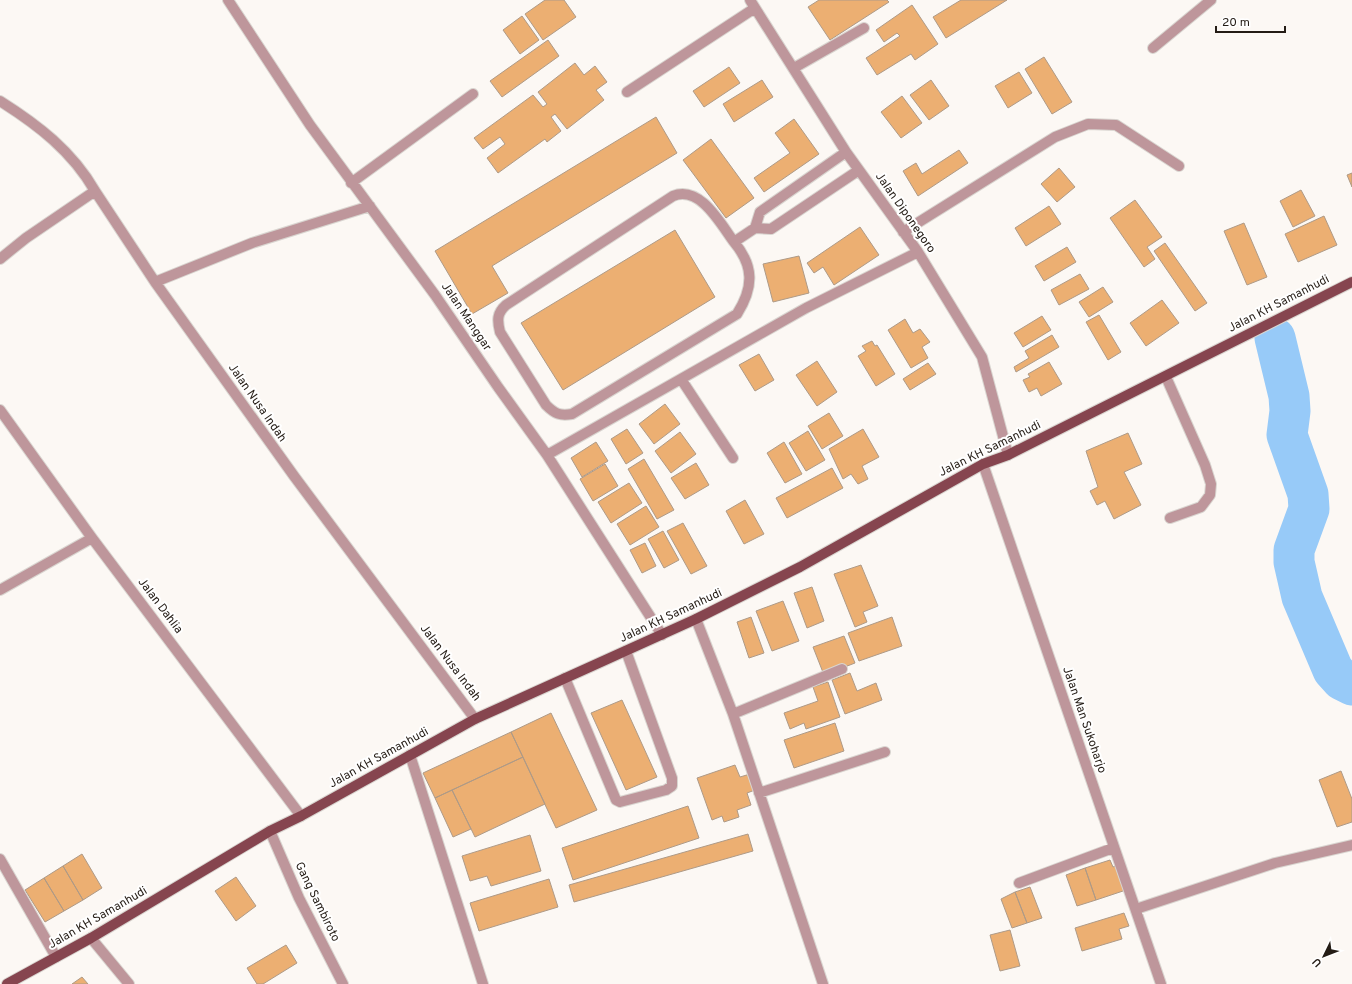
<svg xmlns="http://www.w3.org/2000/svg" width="1352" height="984" viewBox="0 0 1352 984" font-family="Overpass,sans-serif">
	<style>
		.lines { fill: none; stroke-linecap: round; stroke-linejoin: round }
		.river { stroke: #97caf8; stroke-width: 41 }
		.building { fill: #ecaf72; stroke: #ae9a87 }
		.minor-casing { stroke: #d9d5d0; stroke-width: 12 }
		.major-casing { stroke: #d9d5d0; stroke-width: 12 }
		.minor { stroke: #be969b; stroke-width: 10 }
		.major { stroke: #86454f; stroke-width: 10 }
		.labels { text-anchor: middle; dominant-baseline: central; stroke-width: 4; stroke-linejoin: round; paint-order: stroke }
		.street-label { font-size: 12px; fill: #241c15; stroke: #fff }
	</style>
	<rect width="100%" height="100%" fill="#fcf8f4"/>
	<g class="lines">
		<path class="river" d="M1275,338l14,58 1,15 -3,24 21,59 1,15 -15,41v12l8,35 31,73 9,10 10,5"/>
	</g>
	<path class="building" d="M545,0h19l12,17 -33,23 -18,-26z
		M819,0h68l2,2 -59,38 -22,-33z
		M961,0h46l-61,38 -13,-21z
		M912,5l26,39 -23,16 -4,-6 -34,21 -11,-17 34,-22 -3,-3 -13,9 -8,-12z
		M522,16l17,24 -19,14 -17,-24z
		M548,40l11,16 -57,41 -12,-16z
		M1044,57l28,45 -20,12 -27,-45z
		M575,63l9,12 11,-9 12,16 -11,8 8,10 -37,29 -12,-15 -4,3 10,14 -14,11 -2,-3 -47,34 -11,-15 18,-14 -5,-7 -17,12 -9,-11 59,-43 10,12 4,-3 -9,-12z
		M729,67l11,16 -36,24 -11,-16z
		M1019,72l13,21 -24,15 -13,-22z
		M762,80l11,17 -39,25 -11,-18z
		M931,80l18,26 -20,14 -19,-25z
		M902,96l20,27 -21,15 -20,-26z
		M656,117l21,36 -185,113 16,27 -36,21 -37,-63z
		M794,119l25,35 -55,38 -10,-14 36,-25 -15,-20z
		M711,139l43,59 -28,20 -43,-58z
		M959,150l9,13 -50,33 -15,-25 13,-8 6,11z
		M1059,168l16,19 -18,15 -16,-18z
		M1352,173v14l-5,-12z
		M1301,190l14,26 -22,11 -13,-26z
		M1135,200l27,37 -15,10 8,12 -11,8 -34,-49z
		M1049,206l12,18 -35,22 -11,-18z
		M1324,216l13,29 -39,17 -13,-28z
		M1244,223l23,54 -20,8 -23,-54z
		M860,227l19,28 -45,30 -11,-18 -9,6 -7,-10z
		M675,230l40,67 -152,93 -42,-67z
		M1165,243l42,60 -12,8 -41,-60z
		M1067,247l9,15 -32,19 -9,-15z
		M799,256l10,37 -36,9 -10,-38z
		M1080,274l9,15 -30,16 -8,-15z
		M1103,287l10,15 -24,15 -10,-15z
		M1162,300l17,23 -33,23 -16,-23z
		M1099,315l22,37 -13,8 -22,-38z
		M1042,316l9,14 -28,17 -9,-14z
		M905,319l8,14 7,-4 10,13 -8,5 6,11 -17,10 -23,-38z
		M1052,335l7,12 -43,25 -2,-5 15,-9 -4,-7z
		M872,341l3,5 2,-1 18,29 -19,12 -18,-30 8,-5 -4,-5z
		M759,354l15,26 -19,11 -16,-26z
		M817,361l20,31 -20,14 -21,-31z
		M1049,362l13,22 -21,12 -4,-8 -8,4 -6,-12 7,-3 -2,-3z
		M928,363l8,11 -26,16 -7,-11z
		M665,404l15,20 -26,20 -15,-20z
		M829,413l14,23 -21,13 -14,-23z
		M627,429l16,24 -17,11 -15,-25z
		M863,429l16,28 -17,9 6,13 -10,5 -7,-10 -8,5 -14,-30z
		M808,431l17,29 -19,11 -17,-28z
		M680,432l16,22 -25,19 -16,-22z
		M1128,433l14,31 -18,8 17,33 -27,14 -9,-18 -8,4 -7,-14 8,-4 -12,-36z
		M596,442l12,19 -26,16 -11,-19z
		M784,442l18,32 -17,9 -18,-30z
		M644,459l30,51 -17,9 -29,-50z
		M696,463l13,22 -24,14 -14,-21z
		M605,464l13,22 -25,15 -13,-22z
		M832,468l11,20 -56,30 -11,-20z
		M629,483l13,20 -31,20 -13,-21z
		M745,500l19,34 -20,10 -18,-33z
		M646,506l13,21 -29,18 -13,-21z
		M683,523l24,43 -16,8 -24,-43z
		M663,531l16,29 -15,8 -16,-29z
		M645,543l11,23 -14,7 -12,-23z
		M861,565l17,41 -15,6 4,10 -12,5 -21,-53z
		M812,587l12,34 -17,7 -13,-35z
		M783,601l16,40 -27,10 -16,-40z
		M751,617l13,36 -15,5 -12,-36z
		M892,617l10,29 -43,15 -11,-28z
		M844,636l11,27 -31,12 -11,-28z
		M850,673l7,18 19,-8 6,17 -37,14 -13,-34z
		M828,682l12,35 -34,12 -2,-6 -14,6 -6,-16 34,-12 -5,-14z
		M622,700l35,77 -31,13 -35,-77z
		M551,713l46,97 -41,18 -45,-96z
		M835,723l9,28 -50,17 -10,-28z
		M511,732l12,25 -88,41 -12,-25z
		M523,757l22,47 -70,33 -23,-47z
		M735,765l5,12 10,-3 5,16 -8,3 4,12 -14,5 2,7 -15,5 -2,-6 -10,4 -15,-42z
		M1341,771l11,28v23l-15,5 -18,-47z
		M452,790l19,39 -18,8 -18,-39z
		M688,806l11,32 -126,42 -11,-32z
		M748,834l5,17 -179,51 -5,-17z
		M530,835l11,36 -50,15 -4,-10 -17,5 -8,-25z
		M82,854l20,34 -19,12 -20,-34z
		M1110,860l3,7 5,-2 8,25 -30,10 -11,-32z
		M63,866l20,34 -19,11 -20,-33z
		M1085,868l11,32 -19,6 -11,-31z
		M236,877l20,29 -20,15 -21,-30z
		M44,878l20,33 -19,11 -20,-32z
		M549,879l9,28 -79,24 -9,-28z
		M1030,887l12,31 -15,5 -12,-31z
		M1015,892l12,31 -15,5 -11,-29z
		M1124,913l5,13 -10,3 3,10 -40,12 -7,-23z
		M1010,930l10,36 -20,5 -10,-36z
		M286,945l11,18 -34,21h-6l-10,-16z
		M82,977l6,7h-16z"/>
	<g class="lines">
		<g class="minor-casing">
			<path id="minor" d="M228,0l82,125 125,170 63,92 49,68 115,180
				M750,0l96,152 72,100 64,105 26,98
				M1153,48l58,-48
				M794,68l70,-40
				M627,92l128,-84
				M0,101c38,24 72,50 95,90
				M351,183l122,-89
				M755,228l5,-16 86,-60
				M903,232l152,-95 33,-13 28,1 63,41
				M734,242c-14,-19 -34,-57 -61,-46l-167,109c-9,8 -9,15 -6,27l46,73c9,9 14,11 26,9l165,-100c17,-27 17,-48 -3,-72l21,-14 16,1 88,-59
				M0,259l26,-21 69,-47 60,91 139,194 181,243
				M155,282l97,-39 118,-37
				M1166,377l39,88 6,19 -1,11 -9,12 -31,11
				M681,379l52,79
				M0,410l92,128 209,278
				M547,455l259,-147 112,-56
				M983,464l178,520
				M0,590l92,-52
				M696,619l37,95 90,270
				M565,678l51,122 4,2 46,-12 6,-4v-8l-46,-127
				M733,714l109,-45
				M410,755l73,229
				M759,793l126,-41
				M270,831l29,67 44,86
				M0,859l56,98
				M1019,883l94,-35
				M1136,909l139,-46 77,-18
				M91,938l38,46"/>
		</g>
		<g class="major-casing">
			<path id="major" d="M7,984l84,-46 179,-107 31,-15 174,-97 221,-100 104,-52 183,-103 25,-9 344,-173"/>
		</g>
		<use href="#minor" class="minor"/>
		<use href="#major" class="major"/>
	</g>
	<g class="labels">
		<g class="street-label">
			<text transform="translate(905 213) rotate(55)">Jalan Diponegoro</text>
			<text transform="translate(1279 304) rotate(-27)">Jalan KH Samanhudi</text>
			<text transform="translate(466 317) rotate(56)">Jalan Manggar</text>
			<text transform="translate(257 403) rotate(55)">Jalan Nusa Indah</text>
			<text transform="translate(990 449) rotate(-26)">Jalan KH Samanhudi</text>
			<text transform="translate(160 606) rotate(53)">Jalan Dahlia</text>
			<text transform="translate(671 616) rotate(-25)">Jalan KH Samanhudi</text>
			<text transform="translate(450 663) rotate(53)">Jalan Nusa Indah</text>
			<text transform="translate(1084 720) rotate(71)">Jalan Man Sukoharjo</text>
			<text transform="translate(379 758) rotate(-29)">Jalan KH Samanhudi</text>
			<text transform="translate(317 902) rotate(64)">Gang Sambiroto</text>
			<text transform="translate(98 918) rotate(-30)">Jalan KH Samanhudi</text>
		</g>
	</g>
	<g transform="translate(1324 956) rotate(227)" stroke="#ffffff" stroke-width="3" paint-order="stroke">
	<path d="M0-3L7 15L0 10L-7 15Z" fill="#241c15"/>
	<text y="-6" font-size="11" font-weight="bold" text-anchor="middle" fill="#241c15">U</text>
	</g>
	<path d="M1216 26v6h69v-6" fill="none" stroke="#241c15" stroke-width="2"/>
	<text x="1222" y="26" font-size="12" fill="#241c15" stroke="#ffffff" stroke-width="3" paint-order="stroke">20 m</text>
</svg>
